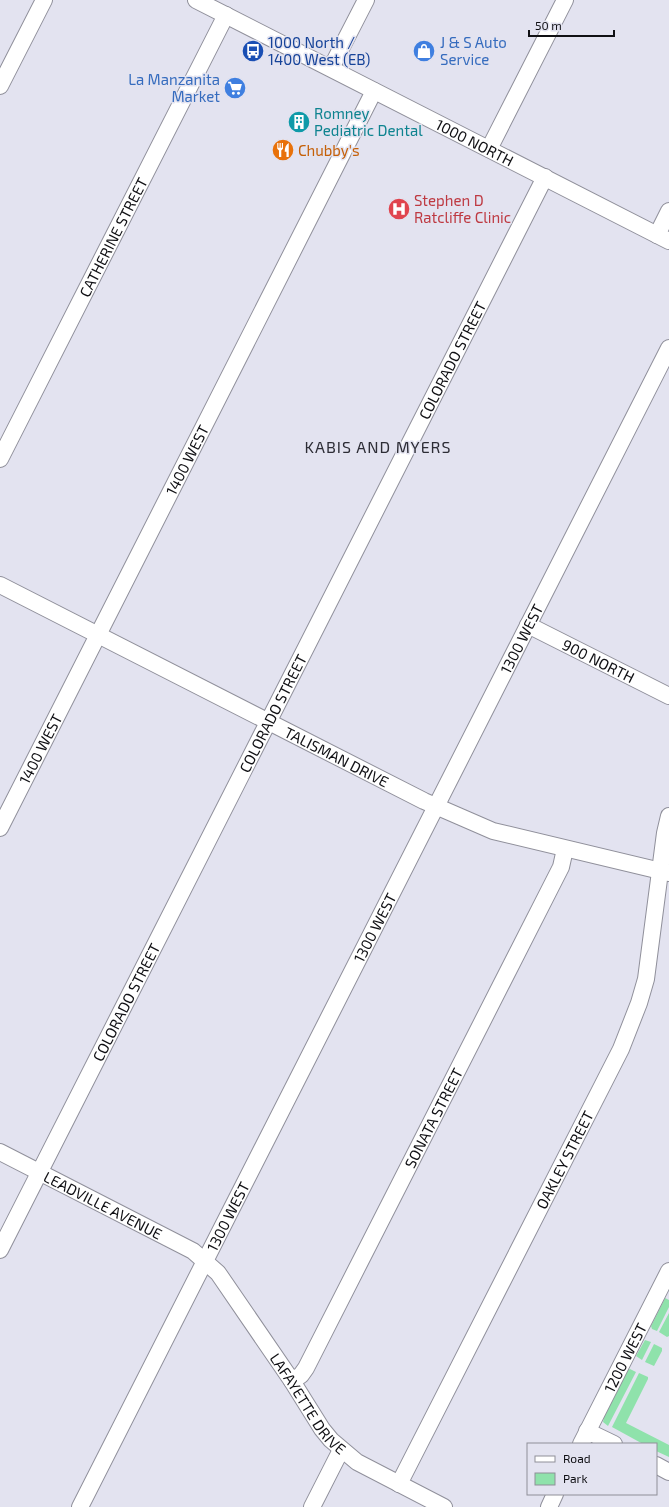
<svg xmlns="http://www.w3.org/2000/svg" width="669" height="1507" viewBox="0 0 669 1507" font-family="'Exo 2',sans-serif">
	<style>
		.green { fill: #8fe2ab }
		.lines { fill: none; stroke-linecap: round; stroke-linejoin: round }
		.minor-casing { stroke: #90909b; stroke-width: 18 }
		.minor { stroke: #fff; stroke-width: 16 }
		.labels { text-anchor: middle; dominant-baseline: central; stroke-width: 3; stroke-linejoin: round; paint-order: stroke }
		.transit-label { font-size: 15px; fill: #164399; stroke: #e3e3f0; text-anchor: start }
		.shop-label { font-size: 15px; fill: #366cbe; stroke: #e3e3f0; text-anchor: start }
		.culture-label { font-size: 15px; fill: #0d838f; stroke: #e3e3f0; text-anchor: start }
		.street-label { font-size: 15px; fill: #101014; stroke: #e3e3f0 }
		.food-label { font-size: 15px; fill: #c56008; stroke: #e3e3f0; text-anchor: start }
		.health-label { font-size: 15px; fill: #be3a42; stroke: #e3e3f0; text-anchor: start }
		.neighbourhood-label { font-size: 16px; letter-spacing: 1px; fill: #2d2d36; stroke: #e3e3f0 }
	</style>
	<rect width="100%" height="100%" fill="#e3e3f0"/>
	<path class="green" d="M665,1298l4,2v7l-12,24 -5,-2 -1,-3z
		M669,1313v23l-2,1 -8,-5z
		M645,1340l6,2 -9,18 -6,-4z
		M654,1344l8,4v3l-8,15 -9,-4z
		M630,1369l6,3 -28,54 -5,-4 1,-5 24,-47z
		M639,1373l9,4v2l-22,44 43,22v12l-13,-6v-7h-13l-31,-17z"/>
	<g class="lines">
		<g class="minor-casing">
			<g id="minor">
				<path id="s1" d="M196,0l473,241"/>
				<path d="M331,68l35,-68"/>
				<path d="M0,86l44,-86"/>
				<path d="M489,149l76,-149"/>
				<path d="M657,235l12,-24"/>
				<path id="s2" d="M0,459l226,-444"/>
				<path id="s3" d="M0,585l424,216 69,30 176,42"/>
				<path id="s4" d="M528,625l141,71"/>
				<path id="s5" d="M0,828l374,-737"/>
				<path id="s6" d="M0,1152l193,99 25,22 74,108 30,48 9,11 26,22 87,45"/>
				<path id="s7" d="M0,1250l545,-1073"/>
				<path id="s8" d="M292,1381l9,-6 5,-7 255,-501 4,-18"/>
				<path d="M587,1431l27,13"/>
				<path id="s9" d="M581,1444l88,-173"/>
				<path d="M656,1465l13,7"/>
				<path id="s10" d="M399,1484l222,-435 18,-46 7,-24 19,-146 4,-17"/>
				<path id="s11" d="M80,1507l589,-1159"/>
				<path d="M312,1507l29,-57"/>
				<path d="M549,1507l6,-13"/>
			</g>
		</g>
		<use href="#minor" class="minor"/>
	</g>
	<defs>
		<g id="bus-disc" transform="scale(1.15)"><circle r="9.5" fill="#1a4fb4" stroke="#e3e3f0"/><path d="M-5-6H5V4H4V6H2V4H-2V6H-4V4H-5ZM-3.5-4V0h7V-4ZM-3.5 1.2v1.5H-2V1.2ZM2 1.2v1.5H3.5V1.2Z" fill="#fff"/></g>
		<g id="shop-disc" transform="scale(1.15)"><circle r="9.5" fill="#3f7fe0" stroke="#e3e3f0"/><path d="M-5-2.5h2.3a2.7 3.5 0 0 1 5.4 0H5L5.5 6h-11ZM-1.5-2.5h3a1.5 2.3 0 0 0-3 0Z" fill="#fff"/></g>
		<g id="supermarket-disc" transform="scale(1.15)"><circle r="9.5" fill="#3f7fe0" stroke="#e3e3f0"/><path d="M-6-5.5h2.5l.6 2H6L4.5 2H-2.5L-4.4-4H-6ZM-1.5 3.2a1.3 1.3 0 1 0 .1 0ZM3 3.2a1.3 1.3 0 1 0 .1 0Z" fill="#fff"/></g>
		<g id="building-disc" transform="scale(1.15)"><circle r="9.5" fill="#0f9aa8" stroke="#e3e3f0"/><path d="M-4-6H4V6H1V3H-1V6H-4ZM-2.5-4.3h1.7v1.8h-1.7ZM.8-4.3h1.7v1.8H.8ZM-2.5-1h1.7V.8h-1.7ZM.8-1h1.7V.8H.8Z" fill="#fff"/></g>
		<g id="restaurant-disc" transform="scale(1.15)"><circle r="9.5" fill="#e8710a" stroke="#e3e3f0"/><path d="M-5-6h1v4h1v-4h1v4h1v-4h1v5L-1.5 .5V6h-2V.5L-5-1ZM5-6V6H3V1.5H1.5Q1.5-4 5-6Z" fill="#fff"/></g>
		<g id="hospital-disc" transform="scale(1.15)"><circle r="9.5" fill="#e0444e" stroke="#e3e3f0"/><path d="M-5-5h3v3.5h4V-5h3V5h-3V1.5h-4V5h-3Z" fill="#fff"/></g>
	</defs>
	<g fill-rule="evenodd">
		<use href="#bus-disc" x="253" y="51"/>
		<use href="#shop-disc" x="424" y="51"/>
		<use href="#supermarket-disc" x="235" y="88"/>
		<use href="#building-disc" x="299" y="122"/>
		<use href="#restaurant-disc" x="283" y="150"/>
		<use href="#hospital-disc" x="399" y="209"/>
	</g>
	<g class="labels">
		<g class="transit-label">
			<text x="268" y="42">1000 North /<tspan x="268" dy="17">1400 West (EB)</tspan></text>
		</g>
		<g class="shop-label">
			<text x="440" y="42">J &amp; S Auto<tspan x="440" dy="17">Service</tspan></text>
			<text x="220" y="79" text-anchor="end">La Manzanita<tspan x="220" dy="17">Market</tspan></text>
		</g>
		<g class="culture-label">
			<text x="314" y="113">Romney<tspan x="314" dy="17">Pediatric Dental</tspan></text>
		</g>
		<g class="street-label">
			<text stroke="none"><textPath href="#s1" startOffset="313">1000 NORTH</textPath></text>
			<text stroke="none"><textPath href="#s2" startOffset="249">CATHERINE STREET</textPath></text>
			<text stroke="none"><textPath href="#s7" startOffset="998">COLORADO STREET</textPath></text>
			<text stroke="none"><textPath href="#s5" startOffset="413">1400 WEST</textPath></text>
			<text stroke="none"><textPath href="#s11" startOffset="974">1300 WEST</textPath></text>
			<text stroke="none"><textPath href="#s4" startOffset="79">900 NORTH</textPath></text>
			<text stroke="none"><textPath href="#s7" startOffset="602">COLORADO STREET</textPath></text>
			<text stroke="none"><textPath href="#s5" startOffset="89">1400 WEST</textPath></text>
			<text stroke="none"><textPath href="#s3" startOffset="378">TALISMAN DRIVE</textPath></text>
			<text stroke="none"><textPath href="#s11" startOffset="650">1300 WEST</textPath></text>
			<text stroke="none"><textPath href="#s7" startOffset="278">COLORADO STREET</textPath></text>
			<text stroke="none"><textPath href="#s8" startOffset="300">SONATA STREET</textPath></text>
			<text stroke="none"><textPath href="#s10" startOffset="364">OAKLEY STREET</textPath></text>
			<text stroke="none"><textPath href="#s6" startOffset="116">LEADVILLE AVENUE</textPath></text>
			<text stroke="none"><textPath href="#s11" startOffset="326">1300 WEST</textPath></text>
			<text stroke="none"><textPath href="#s9" startOffset="97">1200 WEST</textPath></text>
			<text stroke="none"><textPath href="#s6" startOffset="409">LAFAYETTE DRIVE</textPath></text>
		</g>
		<g class="food-label">
			<text x="298" y="150">Chubby's</text>
		</g>
		<g class="health-label">
			<text x="414" y="200">Stephen D<tspan x="414" dy="17">Ratcliffe Clinic</tspan></text>
		</g>
		<g class="neighbourhood-label">
			<text x="378" y="446">KABIS AND MYERS</text>
		</g>
	</g>
	<rect x="527" y="1443" width="130" height="52" fill="#e3e3f0" stroke="#8f8f98"/>
	<rect x="535" y="1456" width="20" height="6" fill="#ffffff" stroke="#8f8f98"/>
	<text x="563" y="1463" font-size="12" fill="#101014">Road</text>
	<rect x="535" y="1473" width="20" height="12" fill="#8fe2ab" stroke="#8f8f98"/>
	<text x="563" y="1483" font-size="12" fill="#101014">Park</text>
	<path d="M529 30v6h85v-6" fill="none" stroke="#101014" stroke-width="2"/>
	<text x="535" y="30" font-size="12" fill="#101014" stroke="#e3e3f0" stroke-width="3" paint-order="stroke">50 m</text>
</svg>
